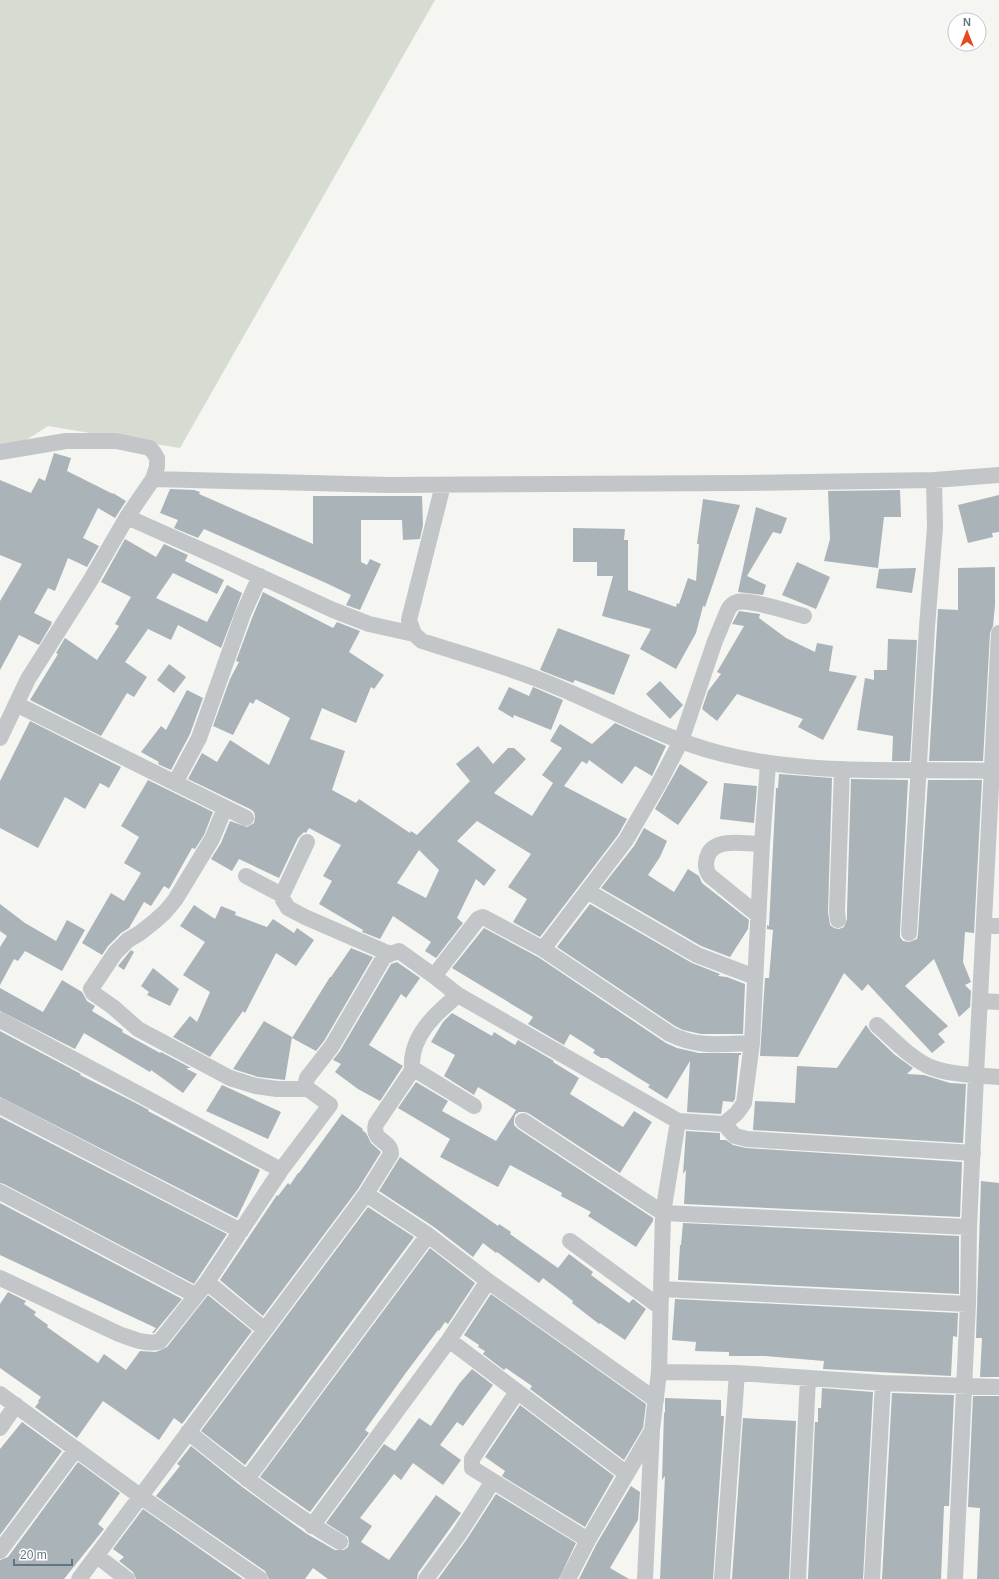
<svg xmlns="http://www.w3.org/2000/svg" width="999" height="1579" viewBox="0 0 999 1579" font-family="Arial,sans-serif">
	<style>
		.green { fill: #d6dcd2 }
		.building { fill: #aab3b8; fill-rule: evenodd }
		.lines { fill: none; stroke-linecap: round; stroke-linejoin: round }
		.minor { stroke: #c2c6c9; stroke-width: 16 }
	</style>
	<rect width="100%" height="100%" fill="#f5f5f1"/>
	<path class="green" d="M0,0h435l-255,448 -132,-22 -48,31z"/>
	<path class="building" d="M54,453l17,5 -4,13 46,23v-1l13,8 -11,17 -17,-10 -15,30 16,8 -12,21 -19,-9 -13,33 -7,-3 -14,25 18,9 -1,3 -12,20 -20,-10 -19,35v-69l22,-37 -22,-9v-75l31,13 8,-15 6,3z
		M170,489l24,1 6,2 -1,2 114,50v-48h109l1,29 -3,14 -17,1 -1,-20h-41v42l6,3 3,-6 11,5 -21,46 -14,-5 5,-10 -25,-12 -122,-54 -6,9 -24,-10 4,-8 -18,-7z
		M900,490l1,27h-17l-6,51 -54,-7 6,-22 -2,-48z
		M999,495v37l-7,1 1,4 -25,6 -10,-38z
		M703,499l37,6 -35,102 -2,-1 -7,27 -20,36 -36,-20 11,-20 -49,-13 11,-40h-16v-14h-24v-34l52,1 -1,11h4v50l48,17 1,-4 2,1 9,-26 8,3 3,-37h-2z
		M756,507l31,11 -6,16 -8,-2 -26,44 19,9 -3,10 -25,-3z
		M125,539l31,18 8,-13 24,11 -3,6 39,19 -7,14 -44,-21 -17,25 51,24 20,-37 15,8 -21,55 -43,-23 -7,15 -23,-11 -23,33 22,15 -13,20 -7,-4 -26,43 -71,-36 28,-46 -2,-1 9,-15 32,22 22,-34 -4,-2 16,-27 -30,-15z
		M797,562l33,15 -14,32 -34,-14z
		M995,567v38l-2,21 -3,7 -7,128h-54l9,-152 20,1v-42z
		M916,568l-4,25 -36,-5 3,-19z
		M263,592l70,36 4,-6 23,9 -11,21 35,23 -10,14 -3,-2 -15,36 -34,-15 -12,31 35,12 -13,39 24,13 3,-4 51,34 1,-2 6,4 53,-54 -14,-17 22,-18 15,18 15,-16h6l12,11 -32,34 38,23 21,-33 -11,-8 20,-27 -12,-7 10,-17 32,20 23,-21 51,23 -14,30 -17,-10 -13,18 -33,-24 -2,4 -5,-3 -18,25 63,33 -9,16 -78,102 -27,-15 14,-23 -19,-12 23,-33 -54,-33 -20,20 39,29 -12,16 -8,-7 -19,39 6,5 -27,35 -11,-7 6,-9 -38,-26 -13,23 -18,-7 1,-2 -44,-26 13,-23 -9,-5 18,-31 -32,-17 -3,5 -2,-1 -6,6 -19,40 -40,-19 -7,12 -21,-12 10,-16 9,-22 17,6 7,-4 1,-6 -1,-5 -4,-3 -62,-30 14,-26 15,9 13,-22 39,25 21,-47 -34,-19 -3,5 -3,-2 -17,33 -20,-9 17,-47 9,-17 -3,-1 16,-43zM419,850l20,20 -13,28 -29,-15z
		M739,611l21,3 -1,4 27,20 29,14 2,-9 16,3 -4,25 28,5 -34,64 -25,-13 5,-8 -66,-25 -20,27 -15,-12 6,-18 13,-17 -4,-2 27,-46 -12,-2z
		M558,628l72,27 -16,40 -39,-15 -2,3 -33,-13z
		M888,639l29,1 -7,121h-18l1,-25 -36,-6 8,-52 9,2v-10h13z
		M169,664l17,13 -12,16 -17,-13z
		M660,681l23,24 -13,14 -24,-25z
		M509,687l20,9 4,-9 30,13 -12,30 -37,-15 -1,3 -15,-9z
		M187,690l16,8 -13,36 -19,36 -13,-6 1,-2 -18,-10 20,-26 5,4z
		M30,721l91,46 -12,21 -9,-5 -15,26 -20,-12 -27,51 -38,-20v-47z
		M680,764l28,18 -30,43 -23,-16z
		M779,774l53,4 -4,134 2,13 4,3 5,1 5,-2 3,-8v-8l4,-132 57,1 -8,152v5l3,4 6,1 8,-3 1,-5 10,-154h54l-8,153 -9,-1 -2,30 8,20 -6,3 6,6 -1,16 -11,10 -25,-58 -29,27 43,40 -10,8 7,8 -13,11 -64,-69 -6,7 -18,-18 -46,84 -38,-1 5,-78h4l4,-48 -6,-1v-4l2,1 7,-138h2z
		M148,780l65,32 -9,23 -9,14 -3,-1 -23,41 -5,-3 -13,20 -7,-4 -15,26 -8,5 -13,13 -6,9 -20,-12 29,-50 13,8 17,-28 -17,-10 15,-26 -18,-11z
		M724,783l33,3 -3,37 -34,-4z
		M644,828l23,13 -7,16 -12,18 26,17 14,-23 11,7 3,7 47,37 -1,9 -18,28 -29,-11 -100,-58 33,-42z
		M0,904l25,19 31,18 11,-21 18,10 -23,41 -37,-20 -7,10 -4,-2 -14,26v-38l7,-11 -7,-5z
		M590,904l102,59 28,11 -2,2 9,1 18,7 -2,50h-42l-18,-4 -8,-4 -118,-79z
		M194,905l21,14 6,-13 15,6 -1,3 32,12 6,-8 21,14 3,-5 17,12 -18,26 -20,-13 -31,60 -2,-2 -33,46 -37,-20 17,-21 7,6 13,-30 -27,-17 22,-33 -25,-16z
		M484,928l54,29 128,86 11,5 22,5h42v2h-2l-4,44 -2,3 -10,-1 -2,13 -34,-2 3,-51 -23,38 -19,-12 2,-2 -13,-8 -30,-19h-6l-8,-5 2,-3 -25,-16 -6,11 -36,-21 5,-7 -81,-49z
		M351,948l22,9 -49,84 -8,10 -24,-13 38,-61h1z
		M131,950l3,2 -10,18 -6,-4z
		M397,962l23,16 -14,20 -5,-4 -32,51 34,21 -23,35 -22,-12 -23,-17 6,-8 -8,-4 7,-9 51,-87z
		M153,968l26,21 -9,17 -23,-11 2,-3 -8,-6z
		M62,980l20,12 5,9 8,5 -3,5 31,19 -1,2 38,21 1,-1 30,16h-4v1l10,5 -14,19 -32,-23 -1,2 -66,-39 -9,16 -75,-38v-23l43,24z
		M452,1013l40,23 2,-4 21,13 3,-5 36,21 -1,1 26,16 -9,16 53,33 11,-16 18,11 -32,51 -92,-60 -4,-1h-5l-4,3 -1,5v5l4,4 135,89v3l-17,26 -48,-31 3,-4 -30,-16 1,-3 -52,-28 -12,22 -58,-30 10,-18 -52,-31 18,-26 32,19 -6,10 54,30 20,-31 -38,-23 -4,8 -30,-19 11,-21 -24,-13 12,-20z
		M264,1021l28,16 -7,43 -27,-3 -25,-8z
		M866,1025l5,7 24,23 18,13 -6,6 17,1 26,8 16,1 -3,59 -210,-13 2,-29 40,2 2,-37 40,2z
		M0,1031l81,43 -1,1 48,24 21,11 -1,1 112,59 -23,48 -237,-121z
		M222,1085l59,27 -13,27 -62,-28z
		M342,1114l21,15 -1,1 4,3 5,10 10,9 -23,37 -95,127 -43,-36 57,-85 1,1 10,-13 2,2 8,-12h1z
		M0,1117l227,117 -33,50 -190,-100 -4,-1z
		M686,1131l34,2v7h6l7,5 13,3 216,14 -2,55 -276,-13 2,-34 -3,4z
		M400,1157l98,69 1,-2 12,8 -1,2 14,10 34,24 11,-14 24,18 -2,3 38,28 4,-4 13,10 -21,31 -25,-17 -1,1 -27,-21 1,-2 -30,-23 -4,5 -42,-31 -1,1 -13,-10 -10,14 -39,-30 -55,-36z
		M981,1181l18,2v194h-19l2,-39h-6z
		M0,1203l182,96 -28,34h-2l4,-5 -156,-73z
		M368,1207l46,30 -169,228 -44,-34z
		M683,1223l276,13v58l-281,-14 2,-35h1z
		M430,1248l45,35 -27,41 -3,-2 -6,9 -1,-1 -33,44 -40,56 4,3 -59,79 -50,-35z
		M8,1292l18,9 -2,3 12,8 -2,3 14,10 -1,2 51,36 6,-9 22,16 14,-19 16,1 11,-5 41,-52 44,36 -70,93 -8,-6 -15,22 -56,-39 -26,37 -42,-31 4,-5 -1,-1 3,-4 -41,-29v-64z
		M491,1294l155,110 -3,24 -19,32 -94,-71 2,-3 -26,-18 -2,2 -21,-16 2,-3 -7,-4 1,-2 -15,-10z
		M675,1299l283,14 -1,24 -4,-1 -2,40 -128,-7 1,-8 -59,-5h-36v-4l-34,-1 1,-9 -24,-2z
		M472,1369l21,16 -30,41 -6,-4 -17,23 21,15 -18,25 -30,-22 -12,17 -7,-6 -34,44 12,8 -11,16 28,18 47,-65 25,18 -43,60 -1,6h-89l-15,-11 -8,11h-36l-4,-8 -109,-75 24,-30 -3,-2 14,-18 50,40 66,48 28,16h9l4,-3 1,-4 -1,-6 -22,-14 58,-79 11,7 24,-33 12,8 28,-42z
		M822,1388l51,4 -10,187h-55l7,-157h3v-14h3z
		M892,1393l62,2 -5,111h-5l-3,73h-59z
		M973,1396h26v183h-22l3,-71 -12,-1z
		M665,1398l56,2v16h3l-11,163h-53l5,-103 -3,4 2,-68 1,1z
		M520,1405l94,71 -29,51 -83,-51 3,-5 -20,-14z
		M743,1418l53,3 -7,158h-57z
		M22,1422l40,29 -62,84v-86z
		M78,1462l42,31 -22,31 6,5 -40,50h-64v-19l8,-3z
		M631,1486l9,6 -2,28 -28,48 19,11h-50l17,-34z
		M496,1494l80,49 -17,36h-121l29,-40z
		M143,1509l100,70h-107l-3,-7 -14,-11 5,-4 -11,-8z"/>
	<g class="lines">
		<path class="minor" d="M0,452l66,-11h50l34,7 4,5 3,5v9l-4,12 -26,38 -37,64 -62,98 -28,59
			M153,479l235,6 352,-2 194,-3 65,-5
			M443,485l-34,135 5,14 8,7c40,13 80,24 118,39 60,23 117,57 179,73 91,24 187,15 280,18
			M127,517l97,43 109,50 36,14 45,10
			M16,704l230,114
			M175,783l24,-45 44,-124 17,-38
			M225,808l-13,31 -37,61 -10,12 -10,9 -15,12 -12,7 -13,13 -24,36 2,4 20,14 25,22 92,49 26,8 21,3h31
			M307,842l-25,53 1,5 5,8 17,9 85,37
			M246,876l36,19
			M587,891l110,64 58,22
			M758,915l-48,-39c-4,-5 -5,-11 -3,-18 5,-22 38,-14 55,-14
			M838,920l-1,-9 5,-142
			M984,926h15
			M909,933l18,-306 8,-100 -1,-47
			M543,949l83,-109 32,-55 23,-44 34,-100 13,-31c2,-4 5,-7 9,-8 13,-3 53,10 67,14
			M434,976l44,-57 5,-2 60,32 127,85c27,14 53,10 82,9
			M458,995c-22,18 -48,41 -46,73l62,38
			M981,1001l18,1
			M0,1020l281,150
			M877,1025c16,14 32,32 51,41 20,9 49,9 71,11
			M0,1106l241,125
			M523,1121l140,92 306,14
			M724,1124l13,-11 7,-10 8,-60 10,-199 6,-80
			M0,1192l195,103
			M366,1194l62,41 60,46 168,119
			M570,1241l90,66
			M0,1278l119,56c12,4 29,12 41,7l47,-59 74,-112 49,-65 -22,-16 -3,-3 2,-8 25,-32 52,-89 6,-3 9,-3 35,25 24,19 220,126 46,3 11,12 12,3 226,14
			M207,1282l57,47
			M661,1289l307,15
			M449,1340l178,134
			M659,1372l78,1 146,10 116,4
			M517,1392l-45,67v9l116,72
			M0,1394l140,102 120,83
			M0,1428l16,-23
			M188,1432c49,39 97,78 152,110
			M247,1479l181,-244
			M312,1526l137,-186 39,-59
			M0,1551l76,-102
			M97,1556l30,23
			M79,1579l287,-385 25,-40c0,-15 -20,-12 -15,-30l37,-55
			M426,1579l33,-45 34,-53
			M568,1579l20,-39 62,-106
			M645,1579l7,-149 7,-58 4,-159 15,-92
			M722,1579l15,-206
			M798,1579l10,-201
			M872,1579l11,-196
			M955,1579l13,-275 1,-77 7,-152 23,-442"/>
	</g>
	<g transform="translate(967 32)"><circle r="19" fill="#ffffff" stroke="#c1c8cd"/>
	<path d="M0-3L7 15L0 10L-7 15Z" fill="#e7491f"/>
	<text y="-6" font-size="11" font-weight="bold" text-anchor="middle" fill="#637583">N</text>
	</g>
	<path d="M14 1559v6h58v-6" fill="none" stroke="#637583" stroke-width="2"/>
	<text x="20" y="1559" font-size="12" fill="#637583" stroke="#ffffff" stroke-width="3" paint-order="stroke">20 m</text>
</svg>
